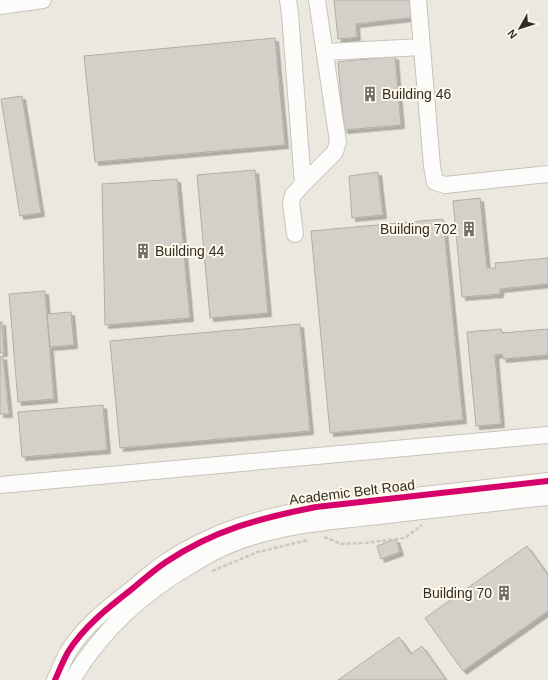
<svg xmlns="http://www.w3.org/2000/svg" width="548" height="680" viewBox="0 0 548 680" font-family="Helvetica,sans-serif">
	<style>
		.building { fill: #d4d0c9; stroke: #b2aea6; filter: url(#shadow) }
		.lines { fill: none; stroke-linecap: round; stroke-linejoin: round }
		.minor-casing { stroke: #c7c3bc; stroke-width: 18 }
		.path { stroke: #cac8c4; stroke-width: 2.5; stroke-dasharray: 4 2; stroke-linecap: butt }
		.minor { stroke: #fcfcfa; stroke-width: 16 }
		.cycleway-casing { stroke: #fff8ea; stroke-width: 8 }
		.cycleway { stroke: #d6006c; stroke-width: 6 }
		.labels { text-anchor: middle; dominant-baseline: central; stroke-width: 4; stroke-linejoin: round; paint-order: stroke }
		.poi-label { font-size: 14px; fill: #302d26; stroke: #fff8ea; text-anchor: start }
		.street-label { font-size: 14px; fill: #302d26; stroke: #fff8ea }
	</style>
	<defs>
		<filter id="shadow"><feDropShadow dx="3.5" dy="3.5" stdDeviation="0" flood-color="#0004"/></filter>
	</defs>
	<rect width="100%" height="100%" fill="#ede8df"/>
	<path class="building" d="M334,0h81l2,17 -61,7 1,13 -19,2z
		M275,38l10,107 -190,17 -11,-106z
		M395,56l6,69 -57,5 -6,-68z
		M22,96l19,117 -21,3 -19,-117z
		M255,170l13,143 -58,5 -13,-143z
		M378,172l5,43 -31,3 -3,-42z
		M177,179l13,139 -85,7 -3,-141z
		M480,198l7,70h9l-1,-5 53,-5v26l-48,5v5l-38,3 -9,-96z
		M443,219l20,201 -133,13 -19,-202z
		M45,291l9,108 -36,3 -9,-108z
		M71,312l3,33 -24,2 -3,-33z
		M0,322h2l2,31h-4z
		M300,324l10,107 -190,17 -10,-107z
		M501,329l1,4 46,-4v26l-45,4 -1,-5 -7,1 6,69 -25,2 -9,-94z
		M3,356l6,58h-9v-57z
		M103,405l4,45 -85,7 -4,-45z
		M396,539l4,13 -19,7 -4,-13z
		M527,546l21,29v36l-85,60 -38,-53z
		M399,637l12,17 11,-8 24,34h-108z"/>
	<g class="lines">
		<g class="minor-casing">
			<path id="minor" d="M288,0l2,14 13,170 -10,11 -2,8 4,31
				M418,0l14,166 3,16 10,3 103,-11
				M0,6l43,-6
				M325,52l97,-5
				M303,184l32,-32 3,-10 -21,-142
				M0,485l548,-50
				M55,680c4,-9 8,-19 13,-28 16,-26 41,-45 64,-63 11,-9 22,-19 34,-27 48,-32 94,-44 150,-55l232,-26
				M72,680c29,-49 72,-88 121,-116 13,-8 27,-16 41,-21 46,-18 97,-22 145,-27 57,-7 113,-13 169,-19"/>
		</g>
		<path class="path" d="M324,537l18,7 23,-1 40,-5 17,-13
			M212,571l46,-19 50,-12"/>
		<use href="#minor" class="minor"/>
		<g class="cycleway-casing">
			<path id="cycleway" d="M55,680c4,-9 8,-19 13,-28 16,-26 41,-45 64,-63 11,-9 22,-19 34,-27 48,-32 94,-44 150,-55l232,-26"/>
		</g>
		<use href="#cycleway" class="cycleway"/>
	</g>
	<defs>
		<g id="building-bare" transform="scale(1.2)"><path d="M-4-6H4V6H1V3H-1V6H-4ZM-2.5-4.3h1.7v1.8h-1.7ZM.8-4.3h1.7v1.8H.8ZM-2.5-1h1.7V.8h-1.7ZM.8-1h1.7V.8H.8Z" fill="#726e67" stroke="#fff8ea" stroke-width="2.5" paint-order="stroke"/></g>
	</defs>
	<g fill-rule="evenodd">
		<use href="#building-bare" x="370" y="94"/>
		<use href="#building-bare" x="469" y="229"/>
		<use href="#building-bare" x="143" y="251"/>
		<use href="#building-bare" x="504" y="593"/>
	</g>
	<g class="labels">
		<g class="poi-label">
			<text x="382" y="94">Building 46</text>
			<text x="457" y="229" text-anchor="end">Building 702</text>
			<text x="155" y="251">Building 44</text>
			<text x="492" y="593" text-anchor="end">Building 70</text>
		</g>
		<g class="street-label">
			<text transform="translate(352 492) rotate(-7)">Academic Belt Road</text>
		</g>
	</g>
	<g transform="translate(520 28) rotate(231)" stroke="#fff8ea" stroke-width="3" paint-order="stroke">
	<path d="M0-3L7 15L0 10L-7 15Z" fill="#302d26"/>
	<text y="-6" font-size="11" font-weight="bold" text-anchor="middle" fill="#302d26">N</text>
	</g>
</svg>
